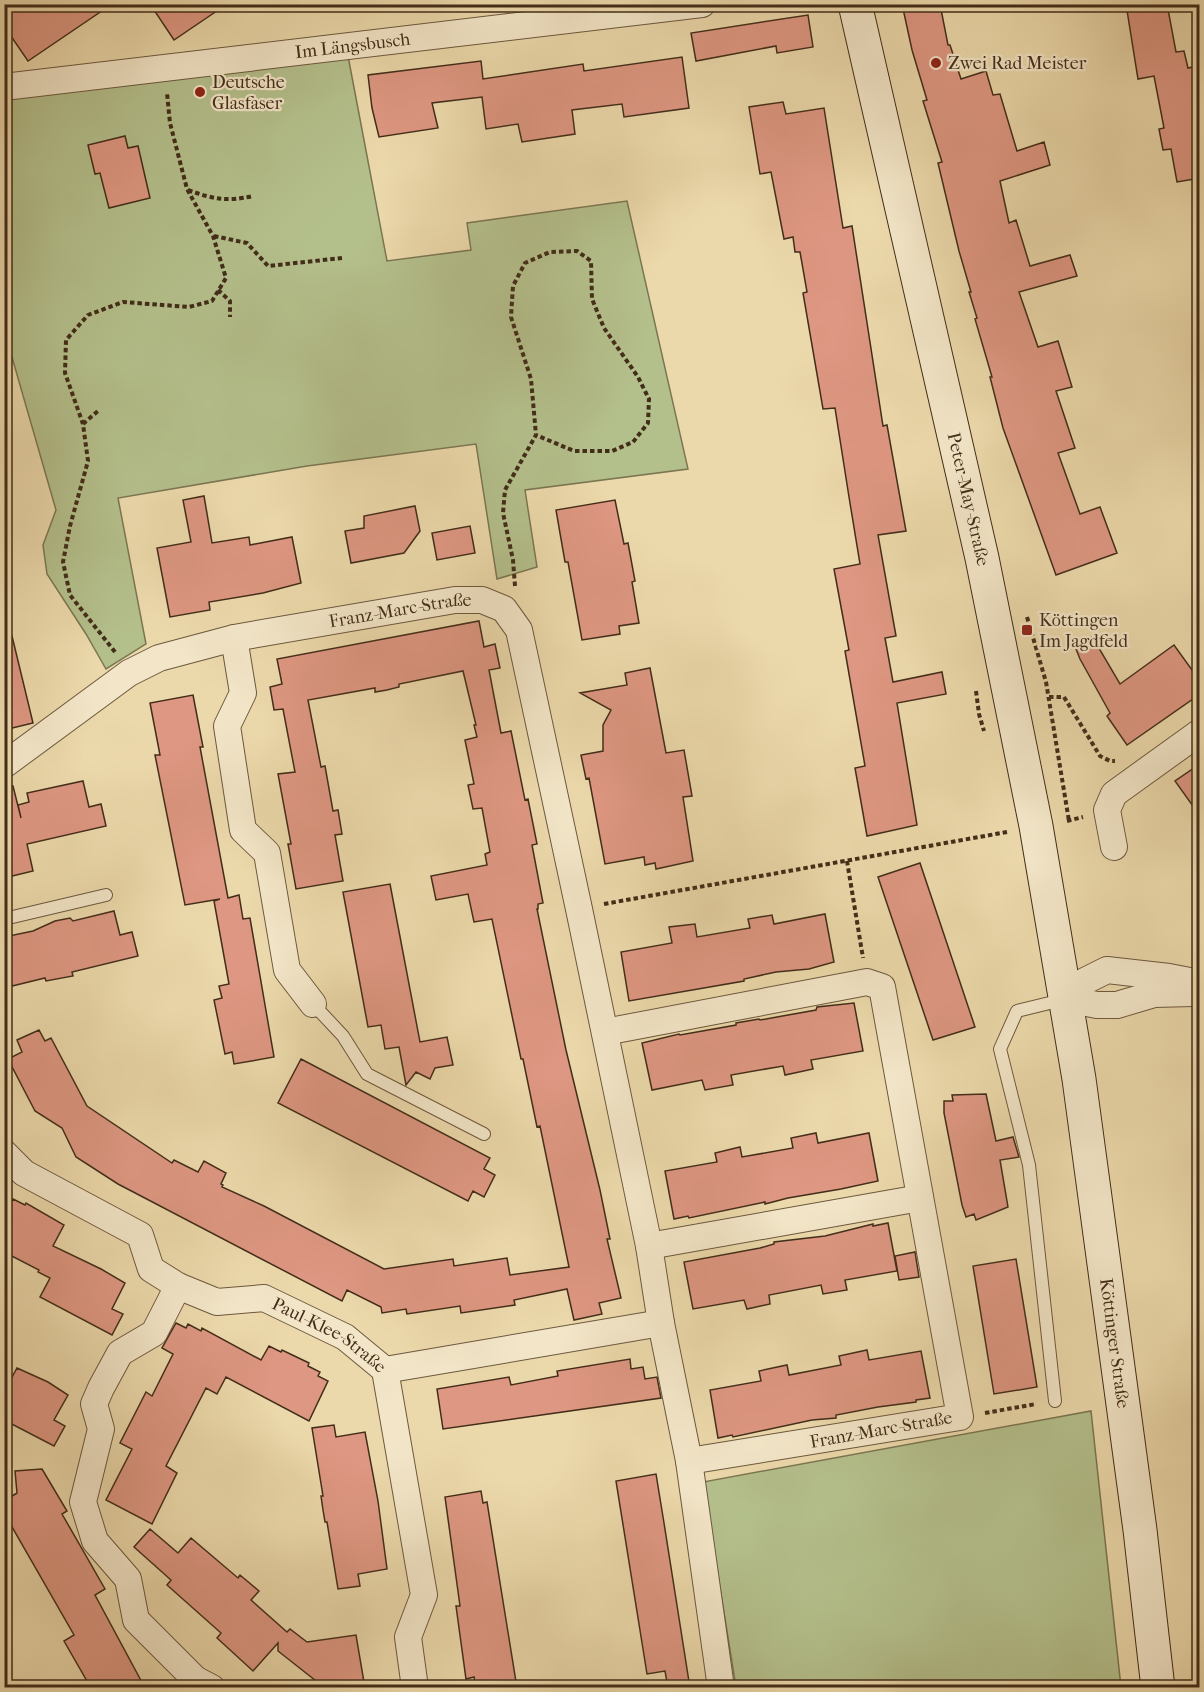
<svg xmlns="http://www.w3.org/2000/svg" width="1204" height="1692" viewBox="0 0 1204 1692" font-family="'IM FELL French Canon',serif">
	<style>
		.green { fill: #b4c08c; stroke: #7b7652; stroke-width: 1.5 }
		.building { fill: #de9782; stroke: #422d19; stroke-width: 1.5 }
		.lines { fill: none; stroke-linecap: round; stroke-linejoin: round }
		.lane-casing { stroke: #6c583e; stroke-width: 14 }
		.street-casing { stroke: #6c583e; stroke-width: 28 }
		.secondary-casing { stroke: #422d19; stroke-width: 35 }
		.path { stroke: #422d19; stroke-width: 4; stroke-dasharray: 4.5 3; stroke-linecap: butt }
		.lane { stroke: #f3e6c8; stroke-width: 12 }
		.street { stroke: #f3e6c8; stroke-width: 26 }
		.secondary { stroke: #f3e6c8; stroke-width: 33 }
		.poi-dot { fill: #8f2418; stroke: #f3e6c8; stroke-width: 2 }
		.labels { text-anchor: middle; dominant-baseline: central; stroke-width: 4.5; stroke-linejoin: round; paint-order: stroke }
		.street-label { font-size: 18px; fill: #422d19; stroke: #f3e6c8 }
		.poi-label { font-size: 18px; fill: #422d19; stroke: #f3e6c8; text-anchor: start }
	</style>
	<rect width="100%" height="100%" fill="#ecd9ab"/>
	<filter id="stains"><feTurbulence type="fractalNoise" baseFrequency=".00333" numOctaves="4"/><feColorMatrix values="0 0 0 0 .2 0 0 0 0 .09 0 0 0 0 .02 0 0 0 .5 -.17"/></filter>
	<radialGradient id="worn" r=".72"><stop offset=".6" stop-color="#630" stop-opacity="0"/><stop offset="1" stop-color="#630" stop-opacity=".3"/></radialGradient>
	<path class="green" d="M348,56l39,205 84,-11 -4,-27 160,-22 61,268 -163,21 12,77 -40,12 -21,-135 -169,22 -189,32 28,146 -40,25 -20,-35 -39,-60 -4,-29 13,-35 -51,-177v-235z
		M1091,1411l30,276h-385l-33,-205z"/>
	<path class="building" d="M4,4h108l-84,57 -24,-35z
		M150,4h77l-53,36z
		M902,4h38l8,41h2l11,34 25,-8 7,24 7,-1 17,57 27,-9 6,23 -50,16 9,42 7,-3 14,46 40,-11 7,21 -58,16 19,55 20,-6 14,46 -16,4 19,57 -17,5 22,61 20,-7 17,46 -61,22 -53,-147 -13,-51h2l-17,-58 2,-1 -8,-26h2l-12,-41 -21,-88 4,-1 -19,-61 4,-1 -15,-50z
		M1126,4h41l9,48 8,-1 4,17 5,-1 7,30v81l-23,4 -6,-33 -8,1 -4,-21 5,-1 -10,-52 -16,3z
		M808,15l5,32 -36,6 -1,-7 -80,15 -5,-28z
		M682,57l7,51 -65,9 -2,-13 -50,6 3,24 -53,8 -4,-18 -32,5 -4,-32 -50,6 6,25 -59,9 -7,-29 -4,-33 113,-14 2,18 100,-15 1,7z
		M783,102l3,12 38,-6 19,120 9,-2 31,200 4,-1 19,106 -28,4 18,101 -11,2 8,44 49,-10 4,22 -49,9 20,122 -50,11 -12,-68 10,-2 -20,-115 4,-1 -15,-81 26,-5 -11,-67 -14,-89 -12,1 -20,-116 4,-1 -7,-40h-5l-2,-15 -9,2 -13,-67 -11,2 -11,-67z
		M125,136l3,12 10,-2 12,52 -41,10 -9,-35 -5,1 -7,-29z
		M204,496l8,47 37,-6 1,8 42,-8 9,46 -38,10 -54,9 1,8 -40,7 -13,-69 34,-6 -8,-42z
		M615,500l9,44 4,-1 7,38 -3,1 7,41 -20,3 1,8 -38,6 -14,-78h-3l-9,-52z
		M415,506l5,25 -16,22 -53,10 -6,-32 19,-3v-12z
		M470,526l5,27 -38,7 -5,-27z
		M479,621l5,26 11,-3 5,24 -11,2 12,63 10,-2 14,69 3,-1 9,45 -5,1 11,58 -5,1v5h-1l29,141 34,140 10,49h-3l14,59 -22,5 3,11 -28,6 -7,-31 -53,11 1,5 -54,8 -1,-7 -53,8 -1,-5 -24,4 -1,-6 -34,-17 -5,11 -224,-117 -42,-27 -14,-29 -27,-17 -27,-52 14,-7 -5,-12 22,-10 6,11 6,-3 36,68 85,57 2,-3 24,12 6,-11 22,12 -5,11 2,1 -1,2 42,19 120,63 69,-10 1,7 53,-8 3,17 59,-8 -29,-141 -3,1 -14,-68h-2l-29,-140 -18,3 -6,-28 -32,6 -5,-24 56,-11 -2,-11 5,-2 -8,-44 -9,1 -5,-24 6,-1 -9,-44 12,-3 -3,-12h2l-13,-54 -64,13v3l-12,3 -12,2v-4l-67,12 13,67 4,-1 8,45 5,-1 4,24 -7,1 8,46 -47,8 -8,-45h3l-13,-70 17,-2 -12,-63 -9,1 -4,-23 12,-3 -5,-25z
		M12,636l21,87 -29,7v-93z
		M1095,636l5,14 20,34 54,-39 26,36v13l-73,51 -20,-29 3,-3 -30,-54 -6,-15z
		M650,668l16,85 18,-3 8,46 -9,1 10,64 -37,8 -1,-6 -10,2 -1,-8 -39,7 -16,-86 -3,1 -5,-24 22,-4v-26l8,-15 -31,-17 47,-8 -2,-12z
		M193,695l10,52h-3l28,151 11,-3 4,24 7,-1 24,139 -40,7 -2,-12 -7,2 -11,-54 8,-2 -3,-12 10,-2 -15,-83 6,-2 -35,6 -30,-150h5l-10,-52z
		M1200,764v52l-25,-35z
		M83,781l6,26 12,-3 5,22 -79,18 6,27 -29,7v-91l9,-1 8,32 -3,-13 11,-3 -2,-9z
		M920,863l55,164 -42,13 -55,-163z
		M390,884l30,158 27,-5 6,28 -18,3 -5,11 -14,-7 -10,13 -7,-38 -14,2 -4,-24 -13,2 -25,-135z
		M114,911l6,24 12,-3 6,24 -66,16 1,4 -27,5 -1,-3 -41,10v-51l29,-6 22,-10 15,-3 3,3z
		M825,914l9,48 -25,7 -33,3 -32,7v2l-115,20 -8,-49 51,-9 -3,-16 26,-3 2,13 53,-9 -2,-9 24,-4 2,9z
		M854,1003l9,48 -52,9 2,9 -28,6 -2,-9 -52,9 2,10 -28,5 -3,-10 -50,10 -10,-47 37,-9 1,1 56,-10v-2l23,-4 1,1 56,-10 1,-3z
		M301,1059l189,99 -6,11 11,6 -11,22 -11,-6 -5,10 -190,-98z
		M986,1094l10,47 17,-4 6,20 -19,3 8,47 -32,13 -2,-6 -8,3 -4,-12 -18,-92v-12h9l-1,-6z
		M816,1133l2,10 51,-10 9,48 -37,8 -53,9 -23,6v-2l-76,16 -1,-2 -14,3 -9,-48 52,-9 -2,-9 25,-6 2,10 51,-9 -2,-10z
		M13,1199l12,6 1,-2 38,22 -11,21 48,23 24,14 -13,26 11,5 -11,21 -72,-38 10,-19 -12,-6 1,-2 -35,-18v-36z
		M888,1223l9,48 -52,9 2,10 -24,4 -2,-9 -52,10 1,9 -23,5 -3,-9 -51,9 -9,-47 76,-14 14,-4v-2l51,-6 48,-12v2z
		M915,1252l4,25 -20,3 -4,-24z
		M1016,1259l21,128 -43,7 -21,-128z
		M176,1323l10,5 2,-4 13,7 1,-3 59,32 8,-14 12,6 1,-2 27,13 -1,3 12,6 -2,4 10,5 -19,40 -83,-44 -9,17 -11,-6 -40,78 11,7 -25,51 -46,-24 26,-51 -12,-6 26,-51 6,4 21,-42 -11,-6z
		M867,1350l2,10 52,-9 9,47 -14,2v2l-38,5 -42,8v3l-24,2 -79,17 -1,-2 -14,3 -8,-48 51,-9 -2,-10 28,-6 2,10 52,-10 -2,-9z
		M630,1359l1,10 12,-2 2,12 12,-2 4,21 -218,31 -6,-40 72,-12 2,8 47,-9 -1,-5z
		M17,1368l31,14 20,13 -14,25 11,6 -11,20 -50,-26v-28z
		M334,1425l2,12 29,-5 13,69 9,68 -29,5 2,12 -22,3 -11,-67h-2l-2,-12 -2,-14h2l-11,-68z
		M42,1469l25,42 -5,3 43,75 -10,6 50,93h-54l-27,-47 10,-6 -70,-122v-12l13,-8 -2,-22z
		M656,1474l8,49 26,165h-22l-3,-17 -18,3 -4,-25 -27,-168z
		M481,1491l2,12 4,-1 30,186h-41l-2,-11 -8,2 -10,-73h4l-15,-109z
		M150,1529l28,24 13,-15 47,40 2,-3 19,16 -8,9 36,32 3,-3 17,13 49,-7 9,53h-40l-47,-37v-8l-25,28 -36,-33 4,-5 -54,-48 4,-5 -37,-33z"/>
	<g class="lines">
		<g class="lane-casing">
			<path id="lane" d="M4,919l102,-24
				M313,1004l30,32 24,38 117,60
				M1055,1401l-26,-236 -29,-116 17,-38 49,-12"/>
		</g>
		<g class="street-casing">
			<g id="street">
				<path id="s1" d="M4,87l698,-83"/>
				<path d="M234,638l9,55 -16,33 16,104 24,23 20,117 26,34"/>
				<path id="s2" d="M4,765l125,-92 30,-15 75,-20 221,-38h27l22,9 15,21 60,279 70,337 12,77 28,138 32,227"/>
				<path d="M1114,847l-7,-37 7,-16 86,-62"/>
				<path d="M1067,999l18,-18 22,-11 62,7 31,6"/>
				<path d="M1067,999l30,6h20l37,-11 39,-1"/>
				<path d="M605,1032l262,-50 15,5 78,430 -271,44"/>
				<path id="s3" d="M4,1153l20,20 116,62 11,34 27,17 39,16 47,-4 81,39 40,33 39,225 -16,42 7,51"/>
				<path d="M649,1246l271,-48"/>
				<path d="M178,1286l-24,47 -34,20 -19,35 -7,16 7,25 -18,73 12,39 33,38 8,41 59,59 17,9"/>
				<path d="M385,1370l276,-47"/>
			</g>
		</g>
		<g class="secondary-casing">
			<g id="secondary">
				<path id="s4" d="M855,4l127,554 54,268 43,253 61,451 18,158"/>
			</g>
		</g>
		<path class="path" d="M188,190c25,9 38,12 65,6
			M214,236l33,7 21,23 74,-8
			M218,290l12,11v16
			M83,424l16,-14
			M515,586l-2,-26 -10,-47 2,-23 31,-55 -5,-56 -20,-62 2,-31 12,-23 25,-11 27,-1 14,10 1,38 12,29 34,49 11,22 -1,24 -15,19 -21,9h-38l-38,-16
			M1027,617l19,65 23,139
			M115,652l-45,-57 -7,-33 7,-36 18,-65 -5,-37 -18,-51 1,-33 22,-25 35,-13 66,5 23,-6 14,-23 -13,-42 -26,-47 -17,-66 -3,-30
			M976,691l3,23 5,17
			M1049,697h15l36,59 10,5h5
			M1067,821l16,-4
			M847,861l16,97
			M604,904l403,-72
			M985,1413l51,-9"/>
		<use href="#lane" class="lane"/>
		<use href="#street" class="street"/>
		<use href="#secondary" class="secondary"/>
	</g>
	<g class="poi-dot">
		<circle cx="936" cy="63" r="6"/>
		<circle cx="200" cy="92" r="6"/>
		<rect x="1021" y="624" width="12" height="12" rx="3"/>
	</g>
	<g class="labels">
		<g class="street-label">
			<text stroke="none"><textPath href="#s1" startOffset="351">Im Längsbusch</textPath></text>
			<text stroke="none"><textPath href="#s4" startOffset="508">Peter-May-Straße</textPath></text>
			<text stroke="none"><textPath href="#s2" startOffset="435">Franz-Marc-Straße</textPath></text>
			<text stroke="none"><textPath href="#s3" startOffset="392">Paul-Klee-Straße</textPath></text>
			<text stroke="none"><textPath href="#s4" startOffset="1365">Köttinger Straße</textPath></text>
			<text transform="translate(881 1430) rotate(-10)">Franz-Marc-Straße</text>
		</g>
		<g class="poi-label">
			<text x="948" y="63">Zwei Rad Meister</text>
			<text x="212" y="82">Deutsche<tspan x="212" dy="21">Glasfaser</tspan></text>
			<text x="1039" y="620">Köttingen<tspan x="1039" dy="21">Im Jagdfeld</tspan></text>
		</g>
	</g>
	<rect width="1204" height="1692" fill="none" stroke="#ecd9ab" stroke-width="24"/>
	<rect x="6" y="6" width="1192" height="1680" fill="none" stroke="#422d19" stroke-width="3"/>
	<rect x="12" y="12" width="1180" height="1668" fill="none" stroke="#422d19" stroke-width="1.5"/>
	<rect width="100%" height="100%" filter="url(#stains)"/>
	<rect width="100%" height="100%" fill="url(#worn)"/>
</svg>
